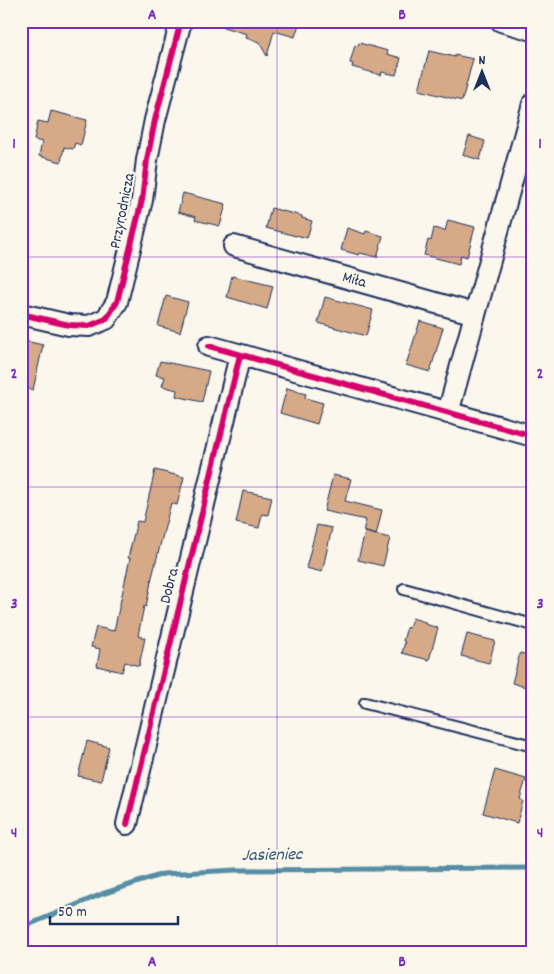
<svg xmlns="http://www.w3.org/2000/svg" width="554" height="974" viewBox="0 0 554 974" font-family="Dekko,sans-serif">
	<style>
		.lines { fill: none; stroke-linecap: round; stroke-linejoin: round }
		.stream { stroke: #568ea6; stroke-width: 5 }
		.building { fill: #d6aa87; stroke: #1b2f5e }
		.lane-casing { stroke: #1b2f5e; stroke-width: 14 }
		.street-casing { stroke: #1b2f5e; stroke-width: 24 }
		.lane { stroke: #fbf7ec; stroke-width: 10 }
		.street { stroke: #fbf7ec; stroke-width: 20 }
		.cycleway-casing { stroke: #fbf7ec; stroke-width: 9 }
		.cycleway { stroke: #d6006c; stroke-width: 6 }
		.grid { fill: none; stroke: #7b2cbf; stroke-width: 1; stroke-opacity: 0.55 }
		.labels { text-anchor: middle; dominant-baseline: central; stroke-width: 4.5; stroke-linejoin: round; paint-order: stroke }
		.street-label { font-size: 16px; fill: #1b2f5e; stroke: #fbf7ec }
		.water-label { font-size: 18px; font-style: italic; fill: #34577c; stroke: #fbf7ec }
		.neatline { fill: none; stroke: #7b2cbf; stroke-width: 2 }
		.grid-label { font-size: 16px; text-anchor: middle; font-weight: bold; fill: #7b2cbf }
	</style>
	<rect width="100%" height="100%" fill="#fbf7ec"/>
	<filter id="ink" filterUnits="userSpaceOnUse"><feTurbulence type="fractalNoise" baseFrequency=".02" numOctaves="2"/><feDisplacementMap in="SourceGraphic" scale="10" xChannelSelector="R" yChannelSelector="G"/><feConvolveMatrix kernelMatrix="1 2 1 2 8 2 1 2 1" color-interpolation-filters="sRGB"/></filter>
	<g filter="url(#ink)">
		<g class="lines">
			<path class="stream" d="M21,928l81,-34 61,-20 73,-4 297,-2"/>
		</g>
		<path class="building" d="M217,21h83l-5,16 -21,-6 -7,25 -8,-14 -13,-4 1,-4 -31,-9z
			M359,43l29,8 -1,3 14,4 -5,17 -14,-3 -1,3 -29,-8 1,-3 -3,-1 5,-18 3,1z
			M429,51l26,6v-2l18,4 -11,42 -43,-11z
			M51,111l36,9 -6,25 -6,-2 -2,6 -9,-2 -3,15 -22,-6 3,-14 -8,-2 4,-19 10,2z
			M469,136l16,5 -5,19 -17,-5z
			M183,193l43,11 -6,22 -25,-6 1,-3 -18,-5z
			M271,208l31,8v2l10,3 -5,17 -11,-3v1l-30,-8z
			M448,220l27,7 -8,30 -6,-2 -2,9 -35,-9 4,-15 3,1 3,-13 11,3z
			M347,228l18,6 1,-3 17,5 -6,21 -17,-4 -1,2 -18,-5z
			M232,276l41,10 -6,23 -40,-12z
			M166,296l22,6 -8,30 -22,-6z
			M325,297l48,13 -7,26 -48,-13z
			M420,321l23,7 -13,44 -24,-7z
			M21,340l22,5 -10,45 -12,-3z
			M160,361l49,10 -7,31 -26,-6 1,-6 -15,-4 3,-9 -9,-2z
			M287,388l19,6 -1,4 18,5 -6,21 -37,-11z
			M155,470l29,7 -7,28 -6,-2 -19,74 -6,30 -2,-1 -6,30 7,2 -6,28 -14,-4 -3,10 -25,-6 3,-17 -9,-2 5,-20 18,4 16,-73h-2l9,-37 6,1z
			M333,475l18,4 -6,22 37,9 -6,25 -13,-4 3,-11 -42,-9z
			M243,491l29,6 -4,18 -6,-1 -3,14 -23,-5z
			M317,525l15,3 -10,44 -16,-4z
			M365,532l25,6 -7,28 -25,-6z
			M412,618l13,4v2l13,4 -9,32 -27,-7 3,-11 -2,-1 4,-14 2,1z
			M467,634l28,7 -6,22 -28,-7z
			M520,653l13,3v33l-21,-6z
			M87,741l22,6 -8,34 -23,-5z
			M495,770l31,9 -6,20 3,2 -6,22 -34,-10z"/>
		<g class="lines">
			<g class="lane-casing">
				<path id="lane" d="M404,589l129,36
					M365,703l168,43"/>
			</g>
			<g class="street-casing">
				<g id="street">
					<path d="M501,21l32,9"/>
					<path id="s1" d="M234,246l241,68"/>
					<path d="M21,314l48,11 20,1 17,-7 11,-17 25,-102 5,-40 8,-40 26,-99"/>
					<path d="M209,346l324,90"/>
					<path d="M448,413l85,-309"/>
					<path d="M127,824l113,-469"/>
				</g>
			</g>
			<use href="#lane" class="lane"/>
			<use href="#street" class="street"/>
			<g class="cycleway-casing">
				<path id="cycleway" d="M21,314l48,11 20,1 17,-7 11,-17 25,-102 5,-40 8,-40 26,-99
					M209,346l324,90
					M127,824l113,-469"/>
			</g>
			<use href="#cycleway" class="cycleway"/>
		</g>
	</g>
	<path class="grid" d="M277,21v932M21,257h512M21,487h512M21,717h512"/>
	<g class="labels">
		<g class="street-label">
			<text transform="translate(123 211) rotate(-79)">Przyrodnicza</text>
			<text stroke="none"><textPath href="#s1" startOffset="125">Miła</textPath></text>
			<text transform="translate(170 586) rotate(-76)">Dobra</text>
		</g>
		<g class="water-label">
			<text transform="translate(272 856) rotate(-1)">Jasieniec</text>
		</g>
	</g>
	<rect width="554" height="974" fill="none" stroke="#fbf7ec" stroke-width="55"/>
	<g transform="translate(482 72)" stroke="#fbf7ec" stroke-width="4" paint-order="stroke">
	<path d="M0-4L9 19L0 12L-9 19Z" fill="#1b2f5e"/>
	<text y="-8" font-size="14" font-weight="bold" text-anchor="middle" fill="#1b2f5e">N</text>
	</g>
	<path d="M50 916v8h128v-8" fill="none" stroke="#1b2f5e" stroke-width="2.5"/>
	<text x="58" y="916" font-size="15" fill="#1b2f5e" stroke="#fbf7ec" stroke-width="4" paint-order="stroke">50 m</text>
	<rect x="28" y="28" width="498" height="918" class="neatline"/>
	<g class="grid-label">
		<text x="152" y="19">A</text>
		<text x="402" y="19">B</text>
		<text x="14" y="148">1</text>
		<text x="540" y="148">1</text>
		<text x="14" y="378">2</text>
		<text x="540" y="378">2</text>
		<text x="14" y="608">3</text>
		<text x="540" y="608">3</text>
		<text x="14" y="837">4</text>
		<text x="540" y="837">4</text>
		<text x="152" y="966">A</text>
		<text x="402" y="966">B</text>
	</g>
</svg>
